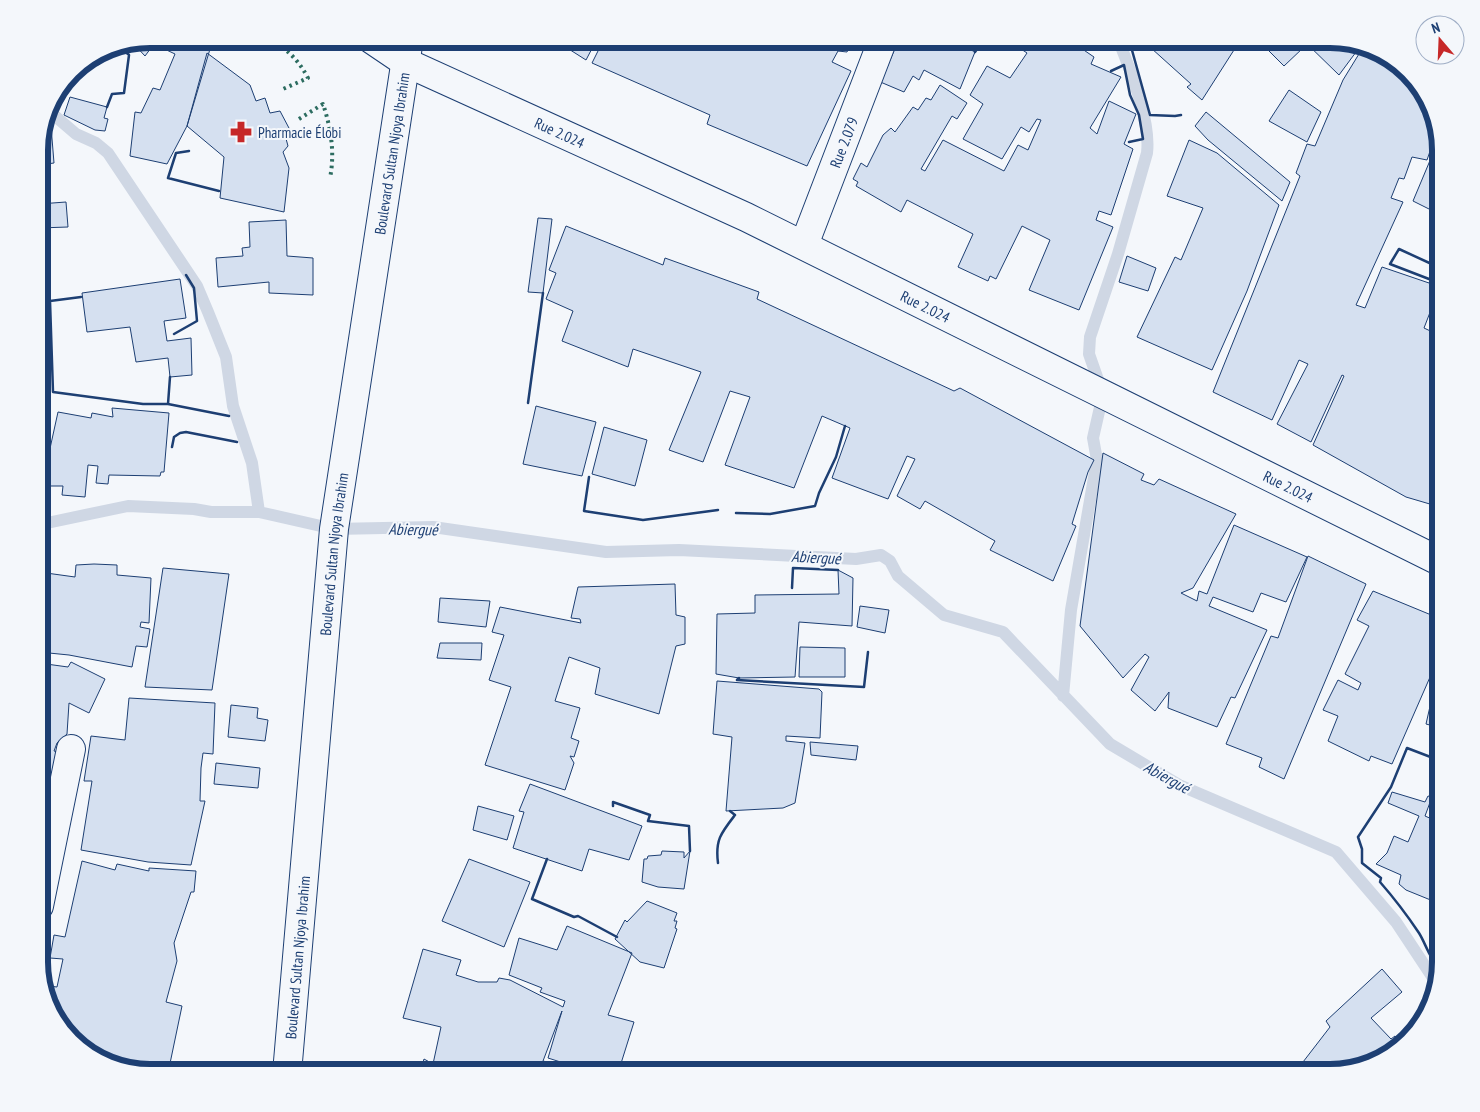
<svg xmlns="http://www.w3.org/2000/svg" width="1480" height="1112" viewBox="0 0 1480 1112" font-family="'PT Sans Narrow',sans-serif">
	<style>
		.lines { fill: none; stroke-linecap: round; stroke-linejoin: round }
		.stream { stroke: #cfd7e4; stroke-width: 12 }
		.building { fill: #d5e0f0; stroke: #1d3f73 }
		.street-casing { stroke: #1d3f73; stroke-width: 30 }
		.secondary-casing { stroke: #1d3f73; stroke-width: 30 }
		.street { stroke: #f4f7fb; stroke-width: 28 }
		.secondary { stroke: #f4f7fb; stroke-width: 28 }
		.hedge { stroke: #2c6c60; stroke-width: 4; stroke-dasharray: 2.5 4; stroke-linecap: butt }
		.wall { stroke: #1d3f73; stroke-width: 2.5 }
		.labels { text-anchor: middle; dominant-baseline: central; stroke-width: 4; stroke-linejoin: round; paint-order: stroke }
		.poi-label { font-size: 15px; fill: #1d3f73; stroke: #f4f7fb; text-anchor: start }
		.street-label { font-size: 15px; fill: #1d3f73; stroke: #f4f7fb }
		.water-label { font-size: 16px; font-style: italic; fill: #1d3f73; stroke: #f4f7fb }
		.rim { fill: none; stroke: #1d3f73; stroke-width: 6 }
	</style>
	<rect width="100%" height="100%" fill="#f4f7fb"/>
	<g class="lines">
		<path class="stream" d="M48,110l28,24 20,9 12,10 89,133 11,26 18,45 7,49 19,57 7,49
			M39,523h8l81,-17 66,3 17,3h48l75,17 99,-2 173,25 73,-2 177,9 25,-4 9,6 8,15 46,39 59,17 107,112 69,41 157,67 60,70 39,59
			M1063,696l8,-86 26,-150 -4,-22 10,-44 -14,-40 1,-17 28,-83 29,-101c4,-33 -17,-83 -29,-114"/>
	</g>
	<path class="building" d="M149,39h64l-26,87 -20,38 -37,-8 5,-44 6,1 12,-25 7,2 15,-36 -21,-10 -9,12 -13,-14z
		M553,39h44l-11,21z
		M604,39h249l-6,13 -9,-1 -6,11 19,9 -44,95 -100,-42 3,-9 -118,-52z
		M899,39h51l25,13 -15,37 -36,-19 -5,10 -6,-4 -9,16 -26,-11 1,-11 6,2z
		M1029,39h46l-3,3 22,15 -3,7 30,13 -31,51 7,6 12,-33 27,13 -12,30 9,5 -22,66 -12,-4 -3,9 17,7 -34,83 -50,-20 21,-50 -28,-14 -26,53 -6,-3 -2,5 -30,-14 15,-33 -66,-34 -6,12 -45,-26 2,-4 -5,-3 8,-16 6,4 16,-32 8,-7 4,4 18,-25 5,3 8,-12 5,2 9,-15 27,18 -10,16 -5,-3 -31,53 4,2 18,-31 61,31 14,-26 10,5 13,-30 -4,-1 -8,13 -8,-5 -19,32 -39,-20 20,-35 -13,-9 17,-29 23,12 17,-25 -6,-4z
		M1141,39h100l-39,61 -15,-13 4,-3z
		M1257,39h37l10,8 -20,19z
		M1302,39h29l28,9 -20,27z
		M112,46l-13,19 -7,-5 -1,-3 16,-10z
		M1362,49l36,13 32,39 6,24 -4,7 4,2 -9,26 -15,-3 -8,22 -5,-1 -8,20 12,4 -47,103 9,3 17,-41 47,16 12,-25v32l-2,-1 -15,39 17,8 -1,171 -34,-10 -93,-52 31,-69 -2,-1 -31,67 -34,-18 31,-60 -9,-4 -27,60 -59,-28 87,-216 -4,-3 11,-29 8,2 28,-66z
		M207,53l43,32 6,16 9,-3 5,15 10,-2 10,19 -5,5 3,11 -5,6 6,16 -5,44 -64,-14 4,-41 -37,-31z
		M1289,90l32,22 -14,30 -38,-21z
		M70,97l37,10 -3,11 4,1 -3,12 -10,-1 -31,-15z
		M1206,112l84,70 -8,19 -74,-61 -13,-14z
		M50,114l4,49 -15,2v-23l7,-25z
		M1189,140l28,13 62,52 -32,86 -35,79 -75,-33 38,-80 6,3 22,-52 -36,-12z
		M1441,148v67l-28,-14 21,-50 4,3z
		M66,202l2,25 -29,1v-24z
		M538,218l14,1 -9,74 -15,-1z
		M286,220l1,36 26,2v37l-44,-2v-11l-51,5 -2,-29 27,-2 -1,-8 8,-1 -1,-25z
		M566,226l97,39 2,-7 94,34 -2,7 197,92 6,-3 134,72 -6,12 -16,52 4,2 -23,55 -63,-31 5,-9 -70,-40 -5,8 -23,-13 18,-37 -8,-3 -19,43 -56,-21 18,-50 -28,-12 -28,72 -69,-23 25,-68 -20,-6 -27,71 -34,-12 32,-78 -68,-23 -5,18 -66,-26 11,-30 -27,-12 10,-26 -7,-3z
		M1127,256l29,12 -8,23 -29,-9z
		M180,279l6,39 -22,3 3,20 24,-3 1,37 -22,2 -2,-19 -32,4 -6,-35 -43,5 -5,-39z
		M39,357l4,1 -3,13 5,1 -6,35z
		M536,406l60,16 -14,54 -59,-12z
		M112,408l57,5 -5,59h-3l-1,4 -51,-1 -1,9 -12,-1 2,-17 -10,-1 -3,32 -23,-2 1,-9h-24v-20h2l1,-13h7l9,-41 33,6 1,-5 21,4z
		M604,427l43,13 -12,46 -43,-12z
		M1103,453l41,21 -3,6 13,5 5,-6 77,35 -43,74 -12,5 16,8 2,-10 8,3 27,-69 73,32 -21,45 -25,-9 -8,19 -40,-15 -4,9 58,24 -32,68 -4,-1 -14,30 -49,-19 1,-16 -14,19 -24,-21 18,-33 -4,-3 -22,24 -43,-52z
		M1308,556l58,28 -82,195 -25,-12 3,-9 -36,-14 45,-108 7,2z
		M94,564l23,1v10l34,3 -2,45 -8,-1 -1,5 10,2 -3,18 -11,-1 -4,21 -63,-12 -30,-3v-80l36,5 1,-12z
		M163,568l66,6 -17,116 -67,-3z
		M838,570l15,8 -1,48 -53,-4 -4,55 -56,1 -23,-4 1,-60 38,-1v-18l84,-1z
		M675,584l1,31 9,2v27l-9,2 -17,68 -64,-20 5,-26 -31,-11 -14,44 25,7 -9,30 8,3 -5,16 -4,-1 4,7 -9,27 -80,-25 26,-78 -22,-7 15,-45 -12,-3 8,-25 81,16 -1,-4 -9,-1 7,-31z
		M1373,591l68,28v33l-49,112 -21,-8 -2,5 -41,-20 10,-25 -15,-6 15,-30 20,10 3,-7 -16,-9 24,-48 -12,-6z
		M440,598l50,3 -4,26 -48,-5z
		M860,606l29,4 -4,23 -28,-6z
		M440,643h42l-1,17 -44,-2z
		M800,647l45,1v29h-46z
		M71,662l34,17 -16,34 -20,-10 -2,31 -10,9 -3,8 4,1 -19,67v-156l29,4z
		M1441,663v65l-15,-4 12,-53z
		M717,681l102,8 3,3 -2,46 -34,-2v5l19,2 -10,60 -12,5 -57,3 6,-74 -19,-3z
		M129,698l86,5 -2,51 -10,-1 -2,15 -1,33h5l-14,64 -43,-3 -67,-12 11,-69h-8l7,-45 34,4z
		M231,705l27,3 -1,10 11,2 -3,21 -37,-4z
		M810,742l48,4 -2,14 -45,-5z
		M216,763l44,5 -2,20 -44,-4z
		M530,784l112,42 -13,34 -40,-11 -7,22 -69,-23 11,-36 -5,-1z
		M1392,792l33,10 3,-6 4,1 -7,19 16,7v79l-3,1 -32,-13 -7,-6 2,-9 -25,-11 11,-11 7,-17 14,6 11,-26 -31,-13z
		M478,806l36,10 -7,24 -34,-10z
		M662,851l22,1v6l6,-7 -6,38 -26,-2 -16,-5 2,-23h3l1,-3 13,-1z
		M469,859l61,23 -26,65 -62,-26z
		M82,861l33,9 2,-6 32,7v-3l47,3 -2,21h-3l-17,51 3,18 -11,41 16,4 -14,67h-19l-67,-23 -16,-19v-4l-4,-1 -12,-14 -3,-13 2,-13 8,1 6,-28 -13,-1 4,-23 11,2z
		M647,901l30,12 -3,8h3l-2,7 2,1 -13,39 -24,-6 -25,-23 10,-19 2,2z
		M567,926l65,27 -24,62 26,7 -16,51h-23l-47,-15 14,-47 -19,50 16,4 -3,8h-136l4,-14 9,5 8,-37 -38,-9 20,-69 38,11 -5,15 22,7h19l2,-4 11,2 53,27 2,-6 -25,-9 2,-4 -33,-13 10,-37 38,12z
		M1382,969l20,23 -31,26 20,21 4,-3 6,8 -22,18 -48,11h-18l-10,-11 27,-35 -4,-6z"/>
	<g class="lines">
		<g class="street-casing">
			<g id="street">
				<path id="s1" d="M371,39l34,23 341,155 695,345"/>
				<path id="s2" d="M804,245l79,-206"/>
				<path d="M39,906l32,-157"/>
			</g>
		</g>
		<g class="secondary-casing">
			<g id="secondary">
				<path id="s3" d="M287,1073l47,-544 75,-490"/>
			</g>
		</g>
		<use href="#street" class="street"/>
		<use href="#secondary" class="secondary"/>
		<path class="hedge" d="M282,47c12,9 19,18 26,31l-25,11
			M299,119l24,-15c8,24 12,49 7,74"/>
		<path class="wall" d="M1130,43l20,72 25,1 6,-1
			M975,52l9,-13
			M1111,71l13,-6 6,30 9,20 4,24 -14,3
			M107,107l5,-13 12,-1 5,-38 -11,-10
			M189,151l-13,2 -8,25 51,13
			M1429,279l-39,-15 9,-15 37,17
			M81,297l-31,4 3,91 90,12h25l2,-27
			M174,334l23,-13 -3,-33 -8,-13
			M528,403l15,-110
			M168,404l61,12
			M172,447l2,-10 6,-4 6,-1 51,10
			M589,477l-5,34 59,9 75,-10
			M736,513l34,1 45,-8 4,-13 17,-36 9,-31
			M792,588l1,-20 45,2
			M739,678l-2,2 127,7 4,-35
			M613,806v-4l37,13 -2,6 41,5 1,25
			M547,859l-15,40 42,18 4,-1 39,21
			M718,863c-3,-23 3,-30 17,-48l-5,-4
			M1440,966c-11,-7 -14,-22 -21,-33 -12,-18 -25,-35 -39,-51l1,-4 -19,-15v-14l-4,-12 33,-50 16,-39 34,13
			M1420,1014l4,-1
			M559,1065l24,8"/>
	</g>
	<defs>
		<g id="pharmacy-bare" transform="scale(1.725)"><path d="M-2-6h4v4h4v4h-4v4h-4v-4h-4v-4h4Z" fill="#c62828" stroke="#f4f7fb" stroke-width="2.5" paint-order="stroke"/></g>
	</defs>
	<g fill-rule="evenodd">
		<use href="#pharmacy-bare" x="241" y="132"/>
	</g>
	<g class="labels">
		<g class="poi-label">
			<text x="258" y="132">Pharmacie Élobi</text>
		</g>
		<g class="street-label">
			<text stroke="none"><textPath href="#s1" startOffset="211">Rue 2.024</textPath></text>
			<text stroke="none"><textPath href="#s2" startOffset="110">Rue 2.079</textPath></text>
			<text stroke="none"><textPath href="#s3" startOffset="926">Boulevard Sultan Njoya Ibrahim</textPath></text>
			<text stroke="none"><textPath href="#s1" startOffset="616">Rue 2.024</textPath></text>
			<text stroke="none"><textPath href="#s1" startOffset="1021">Rue 2.024</textPath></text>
			<text stroke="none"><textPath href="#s3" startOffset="521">Boulevard Sultan Njoya Ibrahim</textPath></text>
			<text stroke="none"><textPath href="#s3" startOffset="116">Boulevard Sultan Njoya Ibrahim</textPath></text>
		</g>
		<g class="water-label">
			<text transform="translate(413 529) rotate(1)">Abiergué</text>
			<text transform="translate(816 557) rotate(3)">Abiergué</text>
			<text transform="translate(1167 777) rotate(29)">Abiergué</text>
		</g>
	</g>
	<path d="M0 0H1480V1112H0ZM150 48H1330A102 102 0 0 1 1432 150V962A102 102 0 0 1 1330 1064H150A102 102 0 0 1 48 962V150A102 102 0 0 1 150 48Z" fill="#f4f7fb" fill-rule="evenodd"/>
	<path class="rim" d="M150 48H1330A102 102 0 0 1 1432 150V962A102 102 0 0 1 1330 1064H150A102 102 0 0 1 48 962V150A102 102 0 0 1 150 48Z"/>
	<g transform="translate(1440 40) rotate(341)"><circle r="24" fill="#f4f7fb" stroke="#9eadc5"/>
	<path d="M0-4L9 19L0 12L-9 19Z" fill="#c62828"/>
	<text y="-8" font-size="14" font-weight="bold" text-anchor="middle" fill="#1d3f73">N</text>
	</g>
</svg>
